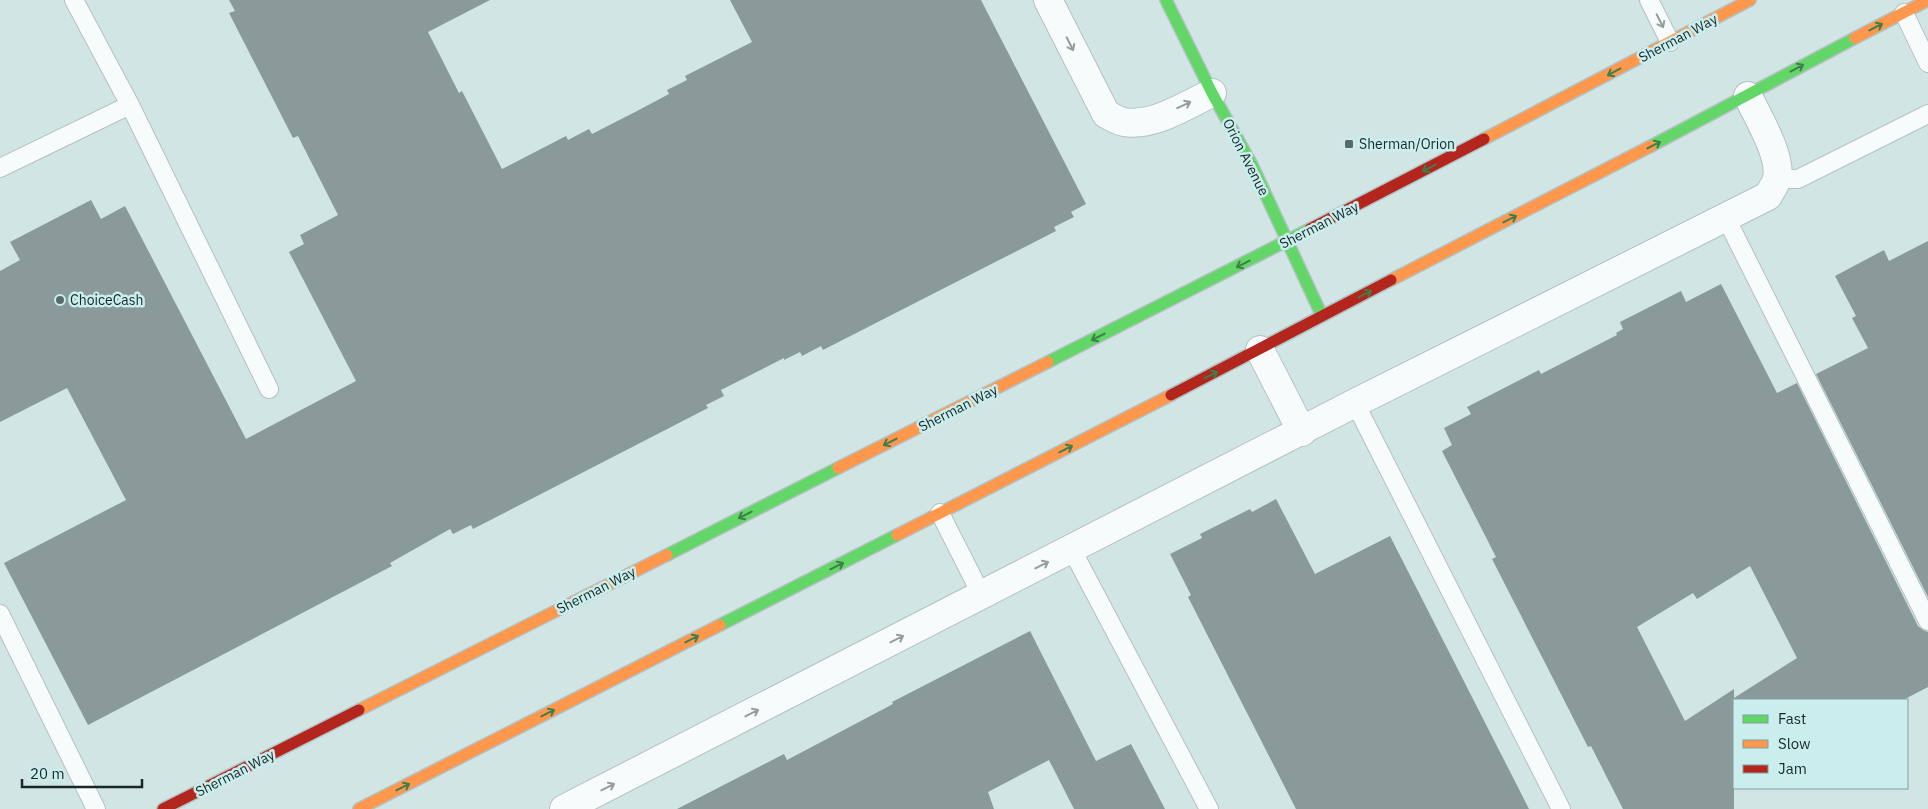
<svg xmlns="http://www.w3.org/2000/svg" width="1928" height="809" viewBox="0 0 1928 809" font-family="'IBM Plex Sans',sans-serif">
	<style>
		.building { fill: #8a999a; fill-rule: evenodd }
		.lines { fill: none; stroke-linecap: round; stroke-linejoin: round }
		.lane-casing { stroke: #b3c1c1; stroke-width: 20 }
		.street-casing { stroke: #b3c1c1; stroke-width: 30 }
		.fast-casing { stroke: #b3c1c1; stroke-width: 14 }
		.slow-casing { stroke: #b3c1c1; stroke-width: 14 }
		.jam-casing { stroke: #b3c1c1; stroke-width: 14 }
		.lane { stroke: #f8fbfb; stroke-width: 18 }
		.street { stroke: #f8fbfb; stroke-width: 28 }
		.fast { stroke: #63d668; stroke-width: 11 }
		.slow { stroke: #ff974d; stroke-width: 11 }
		.jam { stroke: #b3261e; stroke-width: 11 }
		.oneway { stroke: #949c9c }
		.oneway2 { stroke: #3e7e48 }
		.poi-dot { fill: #5a6a6a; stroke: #caeded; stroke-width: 2 }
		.labels { text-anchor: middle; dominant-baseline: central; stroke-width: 5; stroke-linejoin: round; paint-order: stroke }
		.street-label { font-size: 14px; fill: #1a2727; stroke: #caeded }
		.poi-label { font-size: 14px; fill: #1a2727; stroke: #caeded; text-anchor: start }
	</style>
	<rect width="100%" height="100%" fill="#d2e5e5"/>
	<path class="building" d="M229,0h261l-62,32 31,61 3,-2 40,78 64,-33 2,4 21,-11 3,5 45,-23 32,-17 -2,-4 20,-10 -2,-4 67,-34 -22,-42h251l105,204 -15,8 3,5 -20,10 2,4 -233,119 -2,-4 -19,10 -2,-4 -16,8v-2l-63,32 3,6 -18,9 2,3 -235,121 -2,-4 -18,9 -3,-5 -60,34 2,3 -304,159 -84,-162 122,-63 -59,-112 -67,34v-151l20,-11 -10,-18 81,-42 10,19 24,-13 121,233 110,-58 -67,-129 15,-8 -4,-9 38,-20 -40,-79 -5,2 -64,-125 6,-2z
		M1928,241v356l-112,-223 52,-26 -16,-30 4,-2 -21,-40 49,-26 5,11z
		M1721,284l56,109 20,-10 121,243 5,4 5,2v55l-25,13h-169v109h-111l-32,-63 -3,1 -96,-188 4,-2 -54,-106 10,-6 -8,-17 27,-14 -4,-7 72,-37 2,4 76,-39 -1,-2 7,-4 -3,-7 61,-31 5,11zM1750,566l47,92 -63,40v-9l-49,32 -48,-94 56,-34 4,6z
		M1276,499l39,75 75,-38 139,273h-233l-108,-212 3,-2 -21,-41 32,-16 -2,-4 50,-25 2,3z
		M1030,631l66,130 35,-17 34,65h-91l-25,-49 -61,32 6,17h-317l107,-55 3,6 106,-56 -1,-2z"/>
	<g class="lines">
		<g class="lane-casing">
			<path id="lane" d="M74,0l56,105 139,284
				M1649,0l21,42
				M1904,13l24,50
				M0,168l130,-63
				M1777,179h21l130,-65
				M1726,218l202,403
				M1355,403l206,406
				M940,513l42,83
				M1072,550l137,259
				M0,614l96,195"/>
		</g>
		<g class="street-casing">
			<path id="street" d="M1048,0l58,114c6,3 12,7 18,8 30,5 62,-17 88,-29
				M1260,350l42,82
				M564,809l791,-406 413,-207c3,-6 8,-12 9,-18 5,-22 -20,-62 -29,-82"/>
		</g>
		<g class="fast-casing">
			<path id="fast" d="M1166,0l46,93 40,72 70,151
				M1651,146l204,-108
				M1048,362l262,-133
				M667,555l171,-87
				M720,625l177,-90"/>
		</g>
		<g class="slow-casing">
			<path id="slow" d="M1855,38l73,-38
				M1484,139l266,-139
				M1391,280l260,-134
				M838,468l210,-106
				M897,535l274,-140
				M359,710l308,-155
				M359,809l361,-184"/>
		</g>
		<g class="jam-casing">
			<path id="jam" d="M1310,229l174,-90
				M1171,395l220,-115
				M163,809l196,-99"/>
		</g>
		<use href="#lane" class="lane"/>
		<use href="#street" class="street"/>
		<use href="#fast" class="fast"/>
		<use href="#slow" class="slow"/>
		<use href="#jam" class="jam"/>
	</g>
	<defs><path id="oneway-shaft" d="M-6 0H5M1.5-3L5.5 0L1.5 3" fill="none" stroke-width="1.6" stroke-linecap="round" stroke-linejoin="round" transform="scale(1.25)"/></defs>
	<g class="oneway">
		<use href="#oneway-shaft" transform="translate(1660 21) rotate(63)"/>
		<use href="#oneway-shaft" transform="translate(1070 44) rotate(63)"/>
		<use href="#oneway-shaft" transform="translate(1184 105) rotate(-25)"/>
		<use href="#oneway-shaft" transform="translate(1042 565) rotate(-27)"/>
		<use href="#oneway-shaft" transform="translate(897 639) rotate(-27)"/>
		<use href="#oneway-shaft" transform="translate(752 713) rotate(-27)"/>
		<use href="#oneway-shaft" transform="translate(608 787) rotate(-27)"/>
	</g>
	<g class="oneway2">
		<use href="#oneway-shaft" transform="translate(1876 27) rotate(-27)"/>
		<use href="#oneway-shaft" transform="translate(1797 68) rotate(-28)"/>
		<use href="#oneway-shaft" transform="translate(1614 72) rotate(152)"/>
		<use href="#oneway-shaft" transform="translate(1654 145) rotate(-27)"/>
		<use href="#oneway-shaft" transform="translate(1429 168) rotate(153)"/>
		<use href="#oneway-shaft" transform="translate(1510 219) rotate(-27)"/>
		<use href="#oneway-shaft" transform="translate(1243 264) rotate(153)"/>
		<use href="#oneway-shaft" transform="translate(1365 294) rotate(-27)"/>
		<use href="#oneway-shaft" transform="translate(1098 337) rotate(153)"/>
		<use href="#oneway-shaft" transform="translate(1211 375) rotate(-27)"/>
		<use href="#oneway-shaft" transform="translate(890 442) rotate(153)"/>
		<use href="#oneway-shaft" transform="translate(1066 449) rotate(-27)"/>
		<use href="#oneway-shaft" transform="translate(745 515) rotate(153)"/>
		<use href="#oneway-shaft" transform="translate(837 566) rotate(-27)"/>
		<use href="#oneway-shaft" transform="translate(692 639) rotate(-27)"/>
		<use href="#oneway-shaft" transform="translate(548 713) rotate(-27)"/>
		<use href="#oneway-shaft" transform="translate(403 787) rotate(-27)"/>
	</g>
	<g class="poi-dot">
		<rect x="1344" y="139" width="10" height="10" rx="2.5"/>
		<circle cx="60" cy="300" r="5"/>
	</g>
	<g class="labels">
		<g class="street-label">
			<text transform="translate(1678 38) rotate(-28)">Sherman Way</text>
			<text transform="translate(1246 157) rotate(63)">Orion Avenue</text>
			<text transform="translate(1319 225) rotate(-27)">Sherman Way</text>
			<text transform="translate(958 408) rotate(-27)">Sherman Way</text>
			<text transform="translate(596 590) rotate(-27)">Sherman Way</text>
			<text transform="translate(235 773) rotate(-27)">Sherman Way</text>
		</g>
		<g class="poi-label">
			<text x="1359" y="144">Sherman/Orion</text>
			<text x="70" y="300">ChoiceCash</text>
		</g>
	</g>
	<rect x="1733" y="699" width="175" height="90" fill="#caeded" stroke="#849e9e"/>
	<rect x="1743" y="715" width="25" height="8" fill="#63d668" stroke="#849e9e"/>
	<text x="1778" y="724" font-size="15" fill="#1a2727">Fast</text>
	<rect x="1743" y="740" width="25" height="8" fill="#ff974d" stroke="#849e9e"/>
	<text x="1778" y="749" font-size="15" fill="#1a2727">Slow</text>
	<rect x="1743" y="765" width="25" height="8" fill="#b3261e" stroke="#849e9e"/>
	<text x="1778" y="774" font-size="15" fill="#1a2727">Jam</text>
	<path d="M22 779v8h120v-8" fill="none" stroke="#1a2727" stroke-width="2.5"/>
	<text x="30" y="779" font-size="15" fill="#1a2727" stroke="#caeded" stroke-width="4" paint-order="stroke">20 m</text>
</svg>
